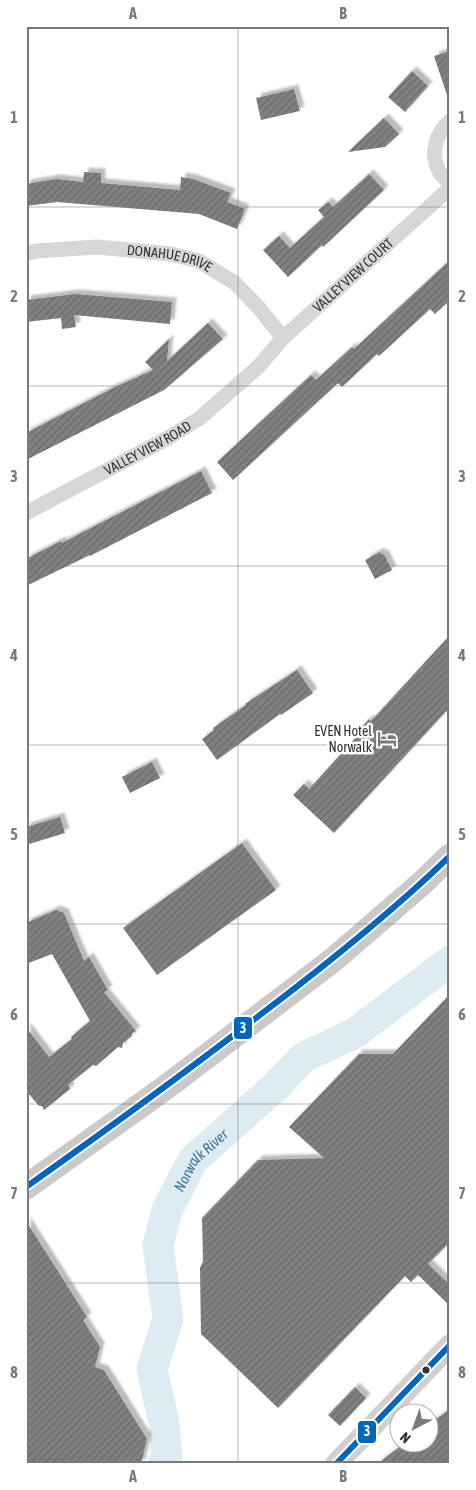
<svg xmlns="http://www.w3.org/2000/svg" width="476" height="1490" viewBox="0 0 476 1490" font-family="'Asap Condensed',sans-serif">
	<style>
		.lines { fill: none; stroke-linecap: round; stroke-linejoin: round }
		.river { stroke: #ddebf3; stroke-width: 31 }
		.building { fill: url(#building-hatch); filter: url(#shadow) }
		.street { stroke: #d7d7d7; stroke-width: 15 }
		.secondary { stroke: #d0d0d0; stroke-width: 22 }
		.primary { stroke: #cacaca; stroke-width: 25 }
		.bus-1-casing { stroke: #fff; stroke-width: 10 }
		.bus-1 { stroke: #0065bd; stroke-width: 6 }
		.grid { fill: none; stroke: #7a7a7a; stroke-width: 1; stroke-opacity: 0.55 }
		.bus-dot { fill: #333; stroke: #fff; stroke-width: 2 }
		.labels { text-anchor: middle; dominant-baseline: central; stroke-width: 5; stroke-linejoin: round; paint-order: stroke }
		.street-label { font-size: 14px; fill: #333; stroke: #fff }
		.poi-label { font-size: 14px; fill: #333; stroke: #fff; text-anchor: end }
		.water-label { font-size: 15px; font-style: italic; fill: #3f7597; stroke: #fff }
		.line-badge { stroke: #fff; stroke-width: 2 }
		.badge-label { font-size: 14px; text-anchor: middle; font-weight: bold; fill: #fff }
		.neatline { fill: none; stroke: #7a7a7a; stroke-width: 2 }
		.grid-label { font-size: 16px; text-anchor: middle; font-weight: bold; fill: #7a7a7a }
	</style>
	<defs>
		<pattern id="building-hatch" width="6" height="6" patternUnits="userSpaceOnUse" patternTransform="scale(1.25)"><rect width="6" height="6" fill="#818181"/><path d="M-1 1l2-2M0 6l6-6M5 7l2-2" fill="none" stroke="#6a6a6a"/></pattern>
		<filter id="shadow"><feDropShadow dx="4.5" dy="-4.5" stdDeviation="1" flood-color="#0004"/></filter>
	</defs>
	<rect width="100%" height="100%" fill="#fff"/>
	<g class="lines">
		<path class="river" id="s1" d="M163,1464l4,-5 -3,-36 -12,-54 16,-50 -10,-73 9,-36 26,-50 81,-72 30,-31 51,-24 95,-72"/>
	</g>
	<path class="building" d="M450,51v44h-3l-13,-39z
		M412,71l16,15 -23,26 -17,-15z
		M294,89l6,22 -39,9 -5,-22z
		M384,118l15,16 -14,13 -37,5z
		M84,172l17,1v10l79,7 1,-13 12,2 38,14 -4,9 18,7 -8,20 -38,-15 -142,-12 -31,4v-22l30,-5 27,3z
		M369,174l15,16 -61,57 -1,-2 -34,32 -25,-27 16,-14 11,12 34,-31 -6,-7 10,-8 5,5z
		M450,260v40l-15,14 -5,-5 -51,47 -2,-2 -35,33 -4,-4 -105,97 -16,-18 94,-87 5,5 36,-33 2,2z
		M75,294l97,8 -2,22 -96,-9 2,12 -14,2 -1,-11 -35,4v-22z
		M208,323l15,16 -59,51 -138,70v-27l87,-45 40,-18 -8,-8 24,-23 -2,22z
		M201,471l11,22 -122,63v-1l-64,31v-27l35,-18 1,2z
		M380,552l2,3 2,-1 8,16 -17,9 -10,-19z
		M450,635v72l-116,126 -41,-38 11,-11 5,5 51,-56 -2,-2 11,-12 2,2z
		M297,670l16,23 -32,22 -1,-1 -63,46 -15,-21 12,-9 -1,-2 33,-23 -1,-1z
		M152,762l8,16 -30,15 -8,-16z
		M60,817l5,16 -39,12v-18z
		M242,843l34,47 -119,85 -34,-47z
		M56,910l8,3 20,48 5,-4 16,28 3,5 -4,2 32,39 -4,2v3l-9,7 -1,5 -4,-1 -22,19 -3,-1 -14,11 -11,9 2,4 -26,21 -2,-4h-3l-11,-13 -2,-6v-60l23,30 23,-18 -1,-2 19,-16 -38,-67 -26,10v-41z
		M450,994v248l-22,22 22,21v21l-32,-31 -7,7 -6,-6 -127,132 -77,-74 -1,-66 3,-7 -1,-43 56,-58 66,-2 -35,-31 70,-73h34z
		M26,1221l61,96 -4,3 17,27 -5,20 9,3 43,69 -6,25h-115z
		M355,1387l11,11 -26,28 -12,-11z
		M450,1409v55h-73l29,-22h22v-17z"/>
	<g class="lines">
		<g class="street">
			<path d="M450,121c-15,13 -20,33 -11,50 3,5 7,9 11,12"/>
			<path id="s2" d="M26,254l10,-3 61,-4 74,7 28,7 36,22 24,25 24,30"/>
			<path id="s3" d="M26,513l142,-75 32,-20 58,-51 25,-29 167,-150"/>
		</g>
		<path class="secondary" d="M336,1464l114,-119"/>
		<path class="primary" d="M26,1187l139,-99 168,-128 88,-76 29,-28"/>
		<g class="bus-1-casing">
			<path id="bus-1" d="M26,1187c76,-54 152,-109 226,-166 69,-52 136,-105 198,-165
				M336,1464l114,-119"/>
		</g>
		<use href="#bus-1" class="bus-1"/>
	</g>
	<path class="grid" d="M238,26v1438M26,207h424M26,386h424M26,566h424M26,745h424M26,924h424M26,1104h424M26,1283h424"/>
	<defs>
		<g id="hotel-bare" transform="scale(1.5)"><path d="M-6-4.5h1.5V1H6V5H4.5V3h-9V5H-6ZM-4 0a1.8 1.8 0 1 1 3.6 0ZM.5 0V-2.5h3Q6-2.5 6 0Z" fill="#7a7a7a" stroke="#fff" stroke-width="2.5" paint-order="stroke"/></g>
	</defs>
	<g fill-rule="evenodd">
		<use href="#hotel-bare" x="387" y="739"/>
	</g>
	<circle class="bus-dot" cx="426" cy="1370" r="4.5"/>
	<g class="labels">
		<g class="street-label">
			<text stroke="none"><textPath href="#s2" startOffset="145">DONAHUE DRIVE</textPath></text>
			<text stroke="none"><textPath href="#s3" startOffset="408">VALLEY VIEW COURT</textPath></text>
			<text stroke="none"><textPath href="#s3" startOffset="138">VALLEY VIEW ROAD</textPath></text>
		</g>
		<g class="poi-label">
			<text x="372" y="731">EVEN Hotel<tspan x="372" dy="16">Norwalk</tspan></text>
		</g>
		<g class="water-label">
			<text stroke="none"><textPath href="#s1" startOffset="322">Norwalk River</textPath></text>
		</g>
	</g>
	<g class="line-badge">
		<rect x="233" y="1016" width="20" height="24" rx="5" fill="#0065bd"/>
		<rect x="357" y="1420" width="20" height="24" rx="5" fill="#0065bd"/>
	</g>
	<g class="badge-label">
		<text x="243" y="1033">3</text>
		<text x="367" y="1436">3</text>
	</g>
	<rect width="476" height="1490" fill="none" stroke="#ffffff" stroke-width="55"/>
	<g transform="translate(414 1428) rotate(221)"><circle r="24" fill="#ffffff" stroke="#adadad"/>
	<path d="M0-4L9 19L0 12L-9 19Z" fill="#7a7a7a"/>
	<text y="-8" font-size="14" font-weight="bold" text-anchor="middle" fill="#333333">N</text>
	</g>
	<rect x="28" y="28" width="420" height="1434" class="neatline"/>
	<g class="grid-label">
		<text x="133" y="19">A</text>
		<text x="343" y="19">B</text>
		<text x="14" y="123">1</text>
		<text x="462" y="123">1</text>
		<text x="14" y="302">2</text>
		<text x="462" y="302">2</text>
		<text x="14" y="482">3</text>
		<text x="462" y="482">3</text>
		<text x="14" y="661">4</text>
		<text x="462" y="661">4</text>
		<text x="14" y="840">5</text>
		<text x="462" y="840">5</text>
		<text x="14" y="1020">6</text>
		<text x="462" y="1020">6</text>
		<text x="14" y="1199">7</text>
		<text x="462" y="1199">7</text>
		<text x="14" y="1378">8</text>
		<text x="462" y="1378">8</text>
		<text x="133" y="1482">A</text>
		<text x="343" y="1482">B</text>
	</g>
</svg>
